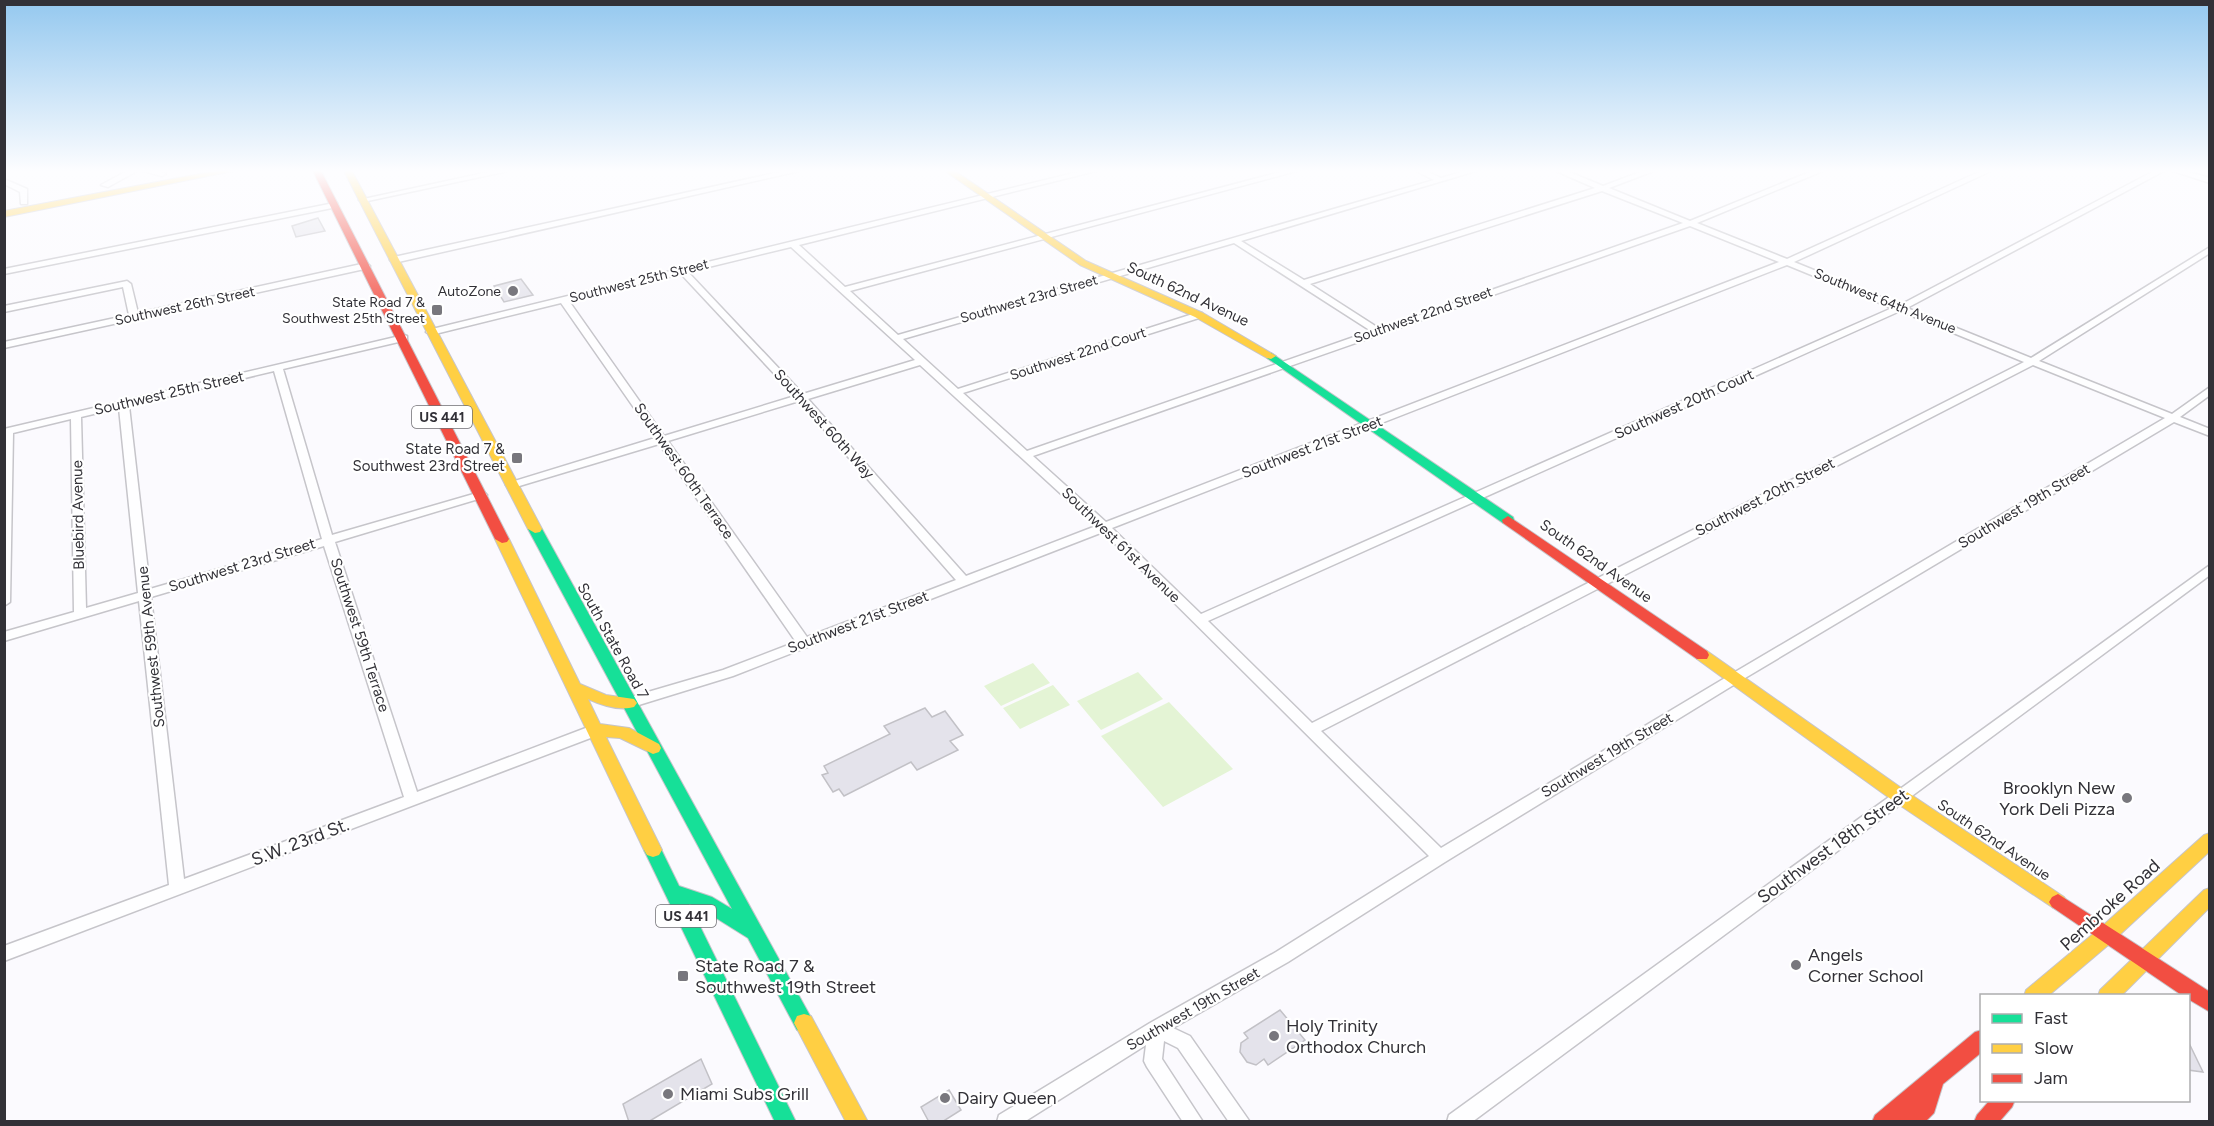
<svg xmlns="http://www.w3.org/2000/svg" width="2214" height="1126" viewBox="0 0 2214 1126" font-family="Figtree,sans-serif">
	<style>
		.green { fill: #e4f4d5 }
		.building { fill: #e4e3eb; stroke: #c2c1c6; stroke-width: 1.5 }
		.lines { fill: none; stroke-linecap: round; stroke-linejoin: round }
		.street-casing { stroke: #c6c5ca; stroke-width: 3 }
		.fast-casing { stroke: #c6c5ca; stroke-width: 2 }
		.slow-casing { stroke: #c6c5ca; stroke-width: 2 }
		.jam-casing { stroke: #c6c5ca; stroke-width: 2 }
		.street { fill: #fefeff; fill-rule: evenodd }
		.fast { fill: #16e098; fill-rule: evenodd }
		.slow { fill: #ffcf43; fill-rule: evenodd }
		.jam { fill: #f24e42; fill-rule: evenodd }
		.poi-dot { fill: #78777d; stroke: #fff; stroke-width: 2 }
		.labels { text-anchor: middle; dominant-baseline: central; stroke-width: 4.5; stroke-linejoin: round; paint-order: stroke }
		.far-street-label { font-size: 14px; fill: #323137; stroke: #fff }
		.far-poi-label { font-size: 14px; fill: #323137; stroke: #fff; text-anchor: end }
		.shield { fill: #fff; stroke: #706f73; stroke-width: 1.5 }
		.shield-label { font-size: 14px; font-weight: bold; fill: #323137 }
		.street-label { font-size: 15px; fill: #323137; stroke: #fff }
		.poi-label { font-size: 15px; fill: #323137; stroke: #fff; text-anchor: end }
		.near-poi-label { font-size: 18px; fill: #323137; stroke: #fff; text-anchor: start }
		.near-street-label { font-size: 18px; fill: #323137; stroke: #fff }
	</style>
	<rect width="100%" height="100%" fill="#fbfafe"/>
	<path class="green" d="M1033,663l17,20 -49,23 -17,-20z
		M1138,672l25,27 -62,31 -24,-29z
		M1053,685l17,20 -50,24 -17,-21z
		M1169,702l64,67 -70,38 -62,-71z"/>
	<path class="building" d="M318,218l7,13 -29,6 -4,-11z
		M521,279l12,16 -29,7 -10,-16z
		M925,708l7,9 13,-6 18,24 -13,6 8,9 -41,20 -6,-8 -67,34 -5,-7 -6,3 -11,-17 6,-2 -4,-7 66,-32 -6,-8z
		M1280,1010l25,30 -37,25 -4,-6 -8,6 -9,-3 -7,-10 1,-9 7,-5 -4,-5z
		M2188,1041l15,31 -15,-2z
		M701,1059l11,25 -64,38h-19l-6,-18z
		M949,1090l12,20 -19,12h-13l-8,-15z"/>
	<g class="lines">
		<g class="street-casing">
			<path id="street" d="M127,171h10l-29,16 -7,-2z
				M143,171h16l7,3 -4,2z
				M493,171h15l-145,31 -4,-2z
				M784,171h15l-405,92 -4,-3 4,-3z
				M1082,171h14l-297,74 46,42 439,-116h13l-447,120 48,44 536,-155 -18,-9h10l15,7 23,-7h12l-235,70 63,39 291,-92 -39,-17h11l36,15 40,-15h11l-45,17 81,33 122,-50h11l-126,52 90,36 194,-88h10l-197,91 106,43 254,-134h10l-257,137 124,50 179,-111v6l-171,108 133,53 38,-27v8l-30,22 30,12v7l-36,-14 -434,259 -295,181 -157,100 -115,66 17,8 60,86h-21l-51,-74 -14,-7 -2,18 41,63h-20l-36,-55 -3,-6 2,-16 -122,77h-27l2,-7 151,-92 126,-71 153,-96 -326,-324 -370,144 -104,32 -5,-1 -2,-4 2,-4 99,-29 73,-28 -137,-198 -143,43h-8l-2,-2 2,-2 147,-45 -94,-135 -130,32 -5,-3 2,-2zM1602,191l81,32 -303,106 -70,-45zM1690,226l89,36 -673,260 -73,-66zM1234,243l137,88 -344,120 -64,-58 239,-76v-4h-6l-238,76 -55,-50zM791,247l124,113 -112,34 -115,-122zM1787,265l105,43 -691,306 -89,-86zM681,274l114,122 -131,40 -95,-135zM1900,311l124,51 -712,361 -104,-102zM920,365l176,161 -130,50 -158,-177zM2033,365l132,53 -435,257 -289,173 -120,-117zM799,401l157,179 -149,57 -139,-196z
				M2173,171h12l25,7v5z
				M4,179l23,10v15h-6l-1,-12 -16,-8z
				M334,203h3v4l-333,67v-5z
				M366,263l4,3 -1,2 -365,80v-6l125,-27 -6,-28 -119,25v-6l123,-25 4,3 7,29z
				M404,335l3,1v4l-124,29 49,166 145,-42h8l2,2 -2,2 -150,45 82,250 174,-66 5,-1 5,1 2,4 -2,4 -597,227v-15l165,-61 -30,-284 -135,40v-9l70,-20 -3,-193 -58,14 -3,169 -6,4v-177zM274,371l48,168 -172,50 -21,-183zM119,408l19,185 -52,15 -5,-191zM324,546l80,251 -220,82 -33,-282z
				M2210,565v10l-738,547h-25l2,-7z"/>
		</g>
		<g class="fast-casing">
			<path id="fast" d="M1271,353l242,164 1,3 -1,3h-10l-236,-165v-4z
				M535,525l7,4 272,494 -3,7 -7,2 -7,-2 -49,-92 -48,-30 -11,-4 107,218h-21l-131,-272 3,-5 6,-2 6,2 20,41 33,11 20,12 -204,-380z"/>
		</g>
		<g class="slow-casing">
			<path id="slow" d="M215,171h18l-229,46v-6z
				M344,171h8l190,358 -2,3 -5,1 -7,-4z
				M945,171h10l131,90 117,52 73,43 -5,3 -4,-1 -72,-41 -115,-52z
				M502,535l7,4 71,145 26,11 28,4 3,4 -3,4c-14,4 -33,-2 -46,-8l12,25 29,4 30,16 2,4 -2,4 -6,2 -33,-16 -14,-1 56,113 -3,5 -6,2 -6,-2 -3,-5 -149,-311z
				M1702,650l5,1 200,141 157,105 3,5 -3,5 -6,3 -6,-3 -157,-105 -198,-143 -2,-4 2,-4z
				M2210,833v18l-97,90 -65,55h-24l2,-6 73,-61 105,-94z
				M2210,888v19l-89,89h-23l2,-6 104,-100z
				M804,1014l7,2 57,106h-22l-52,-99 3,-7z"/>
		</g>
		<g class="jam-casing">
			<path id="jam" d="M313,171h8l188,368 -2,3 -5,1 -7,-4z
				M1508,516l199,135 2,4 -2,4h-10l-194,-136 -1,-3z
				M2058,894l152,98v20l-22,-13v-3h-5l-131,-89 -3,-5 3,-5z
				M1982,1030v22l-39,32 -9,29 -9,9h-53l3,-7 100,-83z
				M1990,1100h25l-3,7 -13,15h-25l3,-7z"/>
		</g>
		<use href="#street" class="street"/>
		<use href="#fast" class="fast"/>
		<use href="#slow" class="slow"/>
		<use href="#jam" class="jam"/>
	</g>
	<linearGradient id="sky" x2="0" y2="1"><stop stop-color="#94c8ef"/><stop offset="0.52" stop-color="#fdfdff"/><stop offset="1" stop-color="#fdfdff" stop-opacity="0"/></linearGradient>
	<rect width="2214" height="329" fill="url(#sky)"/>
	<g class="poi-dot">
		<circle cx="513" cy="291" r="6"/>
		<rect x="431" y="304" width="12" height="12" rx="3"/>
		<rect x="511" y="452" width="12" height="12" rx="3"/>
		<circle cx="2127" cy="798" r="6"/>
		<circle cx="1796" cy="965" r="6"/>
		<rect x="677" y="970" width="12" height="12" rx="3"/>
		<circle cx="1274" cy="1036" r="6"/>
		<circle cx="668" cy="1094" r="6"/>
		<circle cx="945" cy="1098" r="6"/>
	</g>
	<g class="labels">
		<g class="far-street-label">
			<text transform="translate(639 281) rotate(-14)">Southwest 25th Street</text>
			<text transform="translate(1029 299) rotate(-16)">Southwest 23rd Street</text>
			<text transform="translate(1885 301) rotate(22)">Southwest 64th Avenue</text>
			<text transform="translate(185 306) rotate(-12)">Southwest 26th Street</text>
			<text transform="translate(1423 315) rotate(-19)">Southwest 22nd Street</text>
			<text transform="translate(1078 354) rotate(-18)">Southwest 22nd Court</text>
		</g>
		<g class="far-poi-label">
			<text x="501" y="291">AutoZone</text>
			<text x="425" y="302">State Road 7 &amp;<tspan x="425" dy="16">Southwest 25th Street</tspan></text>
		</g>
		<g class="shield">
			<rect x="412" y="406" width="60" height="22" rx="4.5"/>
			<rect x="656" y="905" width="60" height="22" rx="4.5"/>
		</g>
		<g class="shield-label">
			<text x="442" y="417">US 441</text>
			<text x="686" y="916">US 441</text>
		</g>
		<g class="street-label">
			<text transform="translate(1188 294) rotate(25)">South 62nd Avenue</text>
			<text transform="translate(169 393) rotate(-13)">Southwest 25th Street</text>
			<text transform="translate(1684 404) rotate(-24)">Southwest 20th Court</text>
			<text transform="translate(824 424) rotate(48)">Southwest 60th Way</text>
			<text transform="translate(1312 447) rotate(-21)">Southwest 21st Street</text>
			<text transform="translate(684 471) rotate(55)">Southwest 60th Terrace</text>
			<text transform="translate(1765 497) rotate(-27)">Southwest 20th Street</text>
			<text transform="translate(2024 506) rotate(-31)">Southwest 19th Street</text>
			<text transform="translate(78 515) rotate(-91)">Bluebird Avenue</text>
			<text transform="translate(1121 545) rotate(44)">Southwest 61st Avenue</text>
			<text transform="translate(1596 561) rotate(35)">South 62nd Avenue</text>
			<text transform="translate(242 565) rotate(-17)">Southwest 23rd Street</text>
			<text transform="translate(858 622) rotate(-21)">Southwest 21st Street</text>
			<text transform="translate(360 635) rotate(72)">Southwest 59th Terrace</text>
			<text transform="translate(613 641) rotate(61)">South State Road 7</text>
			<text transform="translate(151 647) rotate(-96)">Southwest 59th Avenue</text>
			<text transform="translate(1607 755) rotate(-31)">Southwest 19th Street</text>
			<text transform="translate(1994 840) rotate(34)">South 62nd Avenue</text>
			<text transform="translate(1193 1009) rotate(-30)">Southwest 19th Street</text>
		</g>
		<g class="poi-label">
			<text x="505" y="449">State Road 7 &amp;<tspan x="505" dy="17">Southwest 23rd Street</tspan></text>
		</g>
		<g class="near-poi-label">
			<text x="2115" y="788" text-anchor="end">Brooklyn New<tspan x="2115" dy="21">York Deli Pizza</tspan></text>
			<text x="1808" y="955">Angels<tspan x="1808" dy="21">Corner School</tspan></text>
			<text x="695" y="966">State Road 7 &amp;<tspan x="695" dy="21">Southwest 19th Street</tspan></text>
			<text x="1286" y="1026">Holy Trinity<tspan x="1286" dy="21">Orthodox Church</tspan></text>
			<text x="680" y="1094">Miami Subs Grill</text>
			<text x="957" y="1098">Dairy Queen</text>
		</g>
		<g class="near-street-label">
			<text transform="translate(300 842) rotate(-21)">S.W. 23rd St.</text>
			<text transform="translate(1833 846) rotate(-36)">Southwest 18th Street</text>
			<text transform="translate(2110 905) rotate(-42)">Pembroke Road</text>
		</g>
	</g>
	<rect width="2214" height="1126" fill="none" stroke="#323137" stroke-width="12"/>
	<rect x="1980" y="994" width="210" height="108" fill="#ffffff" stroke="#adadaf" stroke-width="1.5"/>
	<rect x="1992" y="1014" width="30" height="9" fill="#16e098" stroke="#adadaf" stroke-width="1.5"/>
	<text x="2034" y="1024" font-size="18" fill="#323137">Fast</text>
	<rect x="1992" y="1044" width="30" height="9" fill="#ffcf43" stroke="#adadaf" stroke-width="1.5"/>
	<text x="2034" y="1054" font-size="18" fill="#323137">Slow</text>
	<rect x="1992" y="1074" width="30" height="9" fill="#f24e42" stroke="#adadaf" stroke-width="1.5"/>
	<text x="2034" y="1084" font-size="18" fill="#323137">Jam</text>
</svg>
